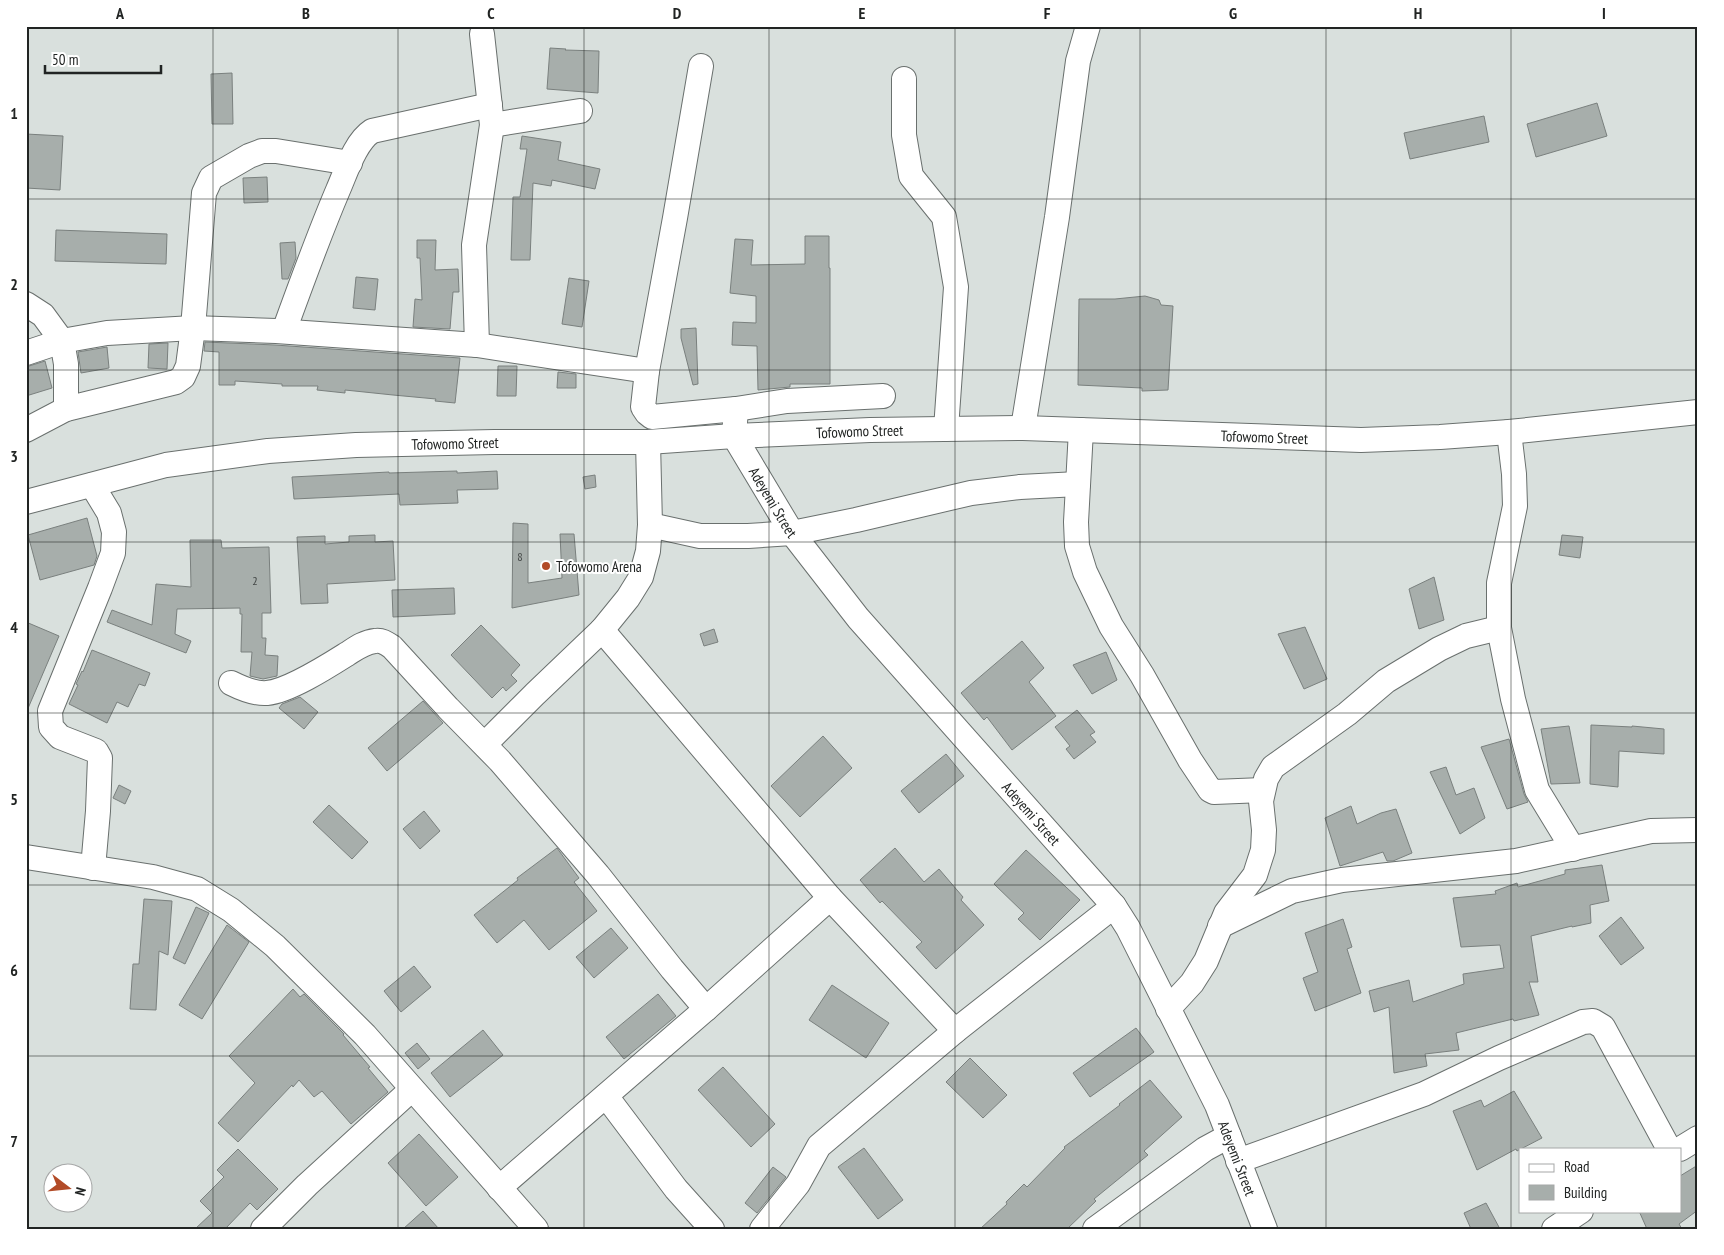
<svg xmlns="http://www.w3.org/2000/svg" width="1724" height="1255" viewBox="0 0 1724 1255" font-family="'PT Sans Narrow',sans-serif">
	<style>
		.building { fill: #a7aeab; stroke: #7a807e }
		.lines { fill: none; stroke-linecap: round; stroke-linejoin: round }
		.minor-casing { stroke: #6a706e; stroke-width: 26 }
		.minor { stroke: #fff; stroke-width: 24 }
		.grid { fill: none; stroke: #212423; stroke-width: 1; stroke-opacity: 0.55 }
		.poi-dot { fill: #b24b27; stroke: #fff; stroke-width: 2 }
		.labels { text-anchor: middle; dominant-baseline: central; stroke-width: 4; stroke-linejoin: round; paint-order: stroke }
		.number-label { font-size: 12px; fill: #424645 }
		.street-label { font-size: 15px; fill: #212423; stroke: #fff }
		.poi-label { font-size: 15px; fill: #212423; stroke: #fff; text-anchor: start }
		.neatline { fill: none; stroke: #212423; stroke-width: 2 }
		.grid-label { font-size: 16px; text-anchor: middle; font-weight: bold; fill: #212423 }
	</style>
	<rect width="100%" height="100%" fill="#d9e0dd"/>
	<path class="building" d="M550,48l16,1 -1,1 34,1 -1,42 -51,-4z
		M232,73l1,51h-21l-1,-50z
		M1597,103l10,33 -71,21 -9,-33z
		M1484,116l5,26 -79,17 -6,-26z
		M26,134l37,2 -3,54 -34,-2z
		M522,136l39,6 -3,18 42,9 -5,20 -43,-9 -1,6 -18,-3 -3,77h-19l2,-63h7l7,-48h-7z
		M267,177l1,25 -24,1 -1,-25z
		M56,230l111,4 -1,30 -111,-3z
		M805,236h24v32h1v116h-40v3l-32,3 -1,-44 -25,-1 1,-23 23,1v-27l-26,-3 5,-54 18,1 -2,25 54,-1z
		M417,240h19l-1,30 23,-1 1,23h-6l-3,37 -37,-2 2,-28 7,1 -2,-42h-3z
		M295,242l1,16 -8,21h-6l-2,-36z
		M356,277l22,2 -3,31 -22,-2z
		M569,278l20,3 -7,46 -20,-3z
		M1145,296l14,4 2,5 12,1 -5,84 -26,1v-3l-64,-3 1,-86h36z
		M696,328l2,56 -5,1 -12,-47v-9z
		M205,342l70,3 185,13 -5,45 -20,-2 1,-2 -43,-4 -48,-5v3l-28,-3 1,-4h-36v-2l-47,-3v4h-16v-33l-15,-1z
		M168,343l-1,26 -19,-1 1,-24z
		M107,347l2,21 -28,5 -3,-21z
		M45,361l7,27 -26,8v-29z
		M498,366h19l-1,30h-19z
		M558,372l18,2v14h-19z
		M457,471v2l40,-2 1,18 -41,1 1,13 -58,2 -1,-11 -105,5 -2,-22 97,-5v1z
		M595,475l1,12 -11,2 -2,-12z
		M87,518l10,38 -3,9 -54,15 -12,-45z
		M513,523l15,1v59l34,-5 -2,-44h14l5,61 -67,13z
		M375,535v7l18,-1 2,39 -68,4 1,19 -27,1 -4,-67 28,-1v8l24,-2v-6z
		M1562,535l21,2 -3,21 -21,-3z
		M190,540h31l1,8 47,-1 2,66h-9v25h4l-1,17 13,1 -1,20 -14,3 -13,-3 2,-24h-11l1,-38h-2v-6l-63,1 -2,25 16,7 -5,12 -79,-31 5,-12 40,15 4,-41 35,3z
		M1434,577l10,43 -25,9 -10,-40z
		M454,588l1,26 -62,3 -1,-27z
		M26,622l33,14 -33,77z
		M481,625l39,40 -9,10 6,6 -11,10 -3,-4 -11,11 -41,-43z
		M1305,627l22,52 -23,10 -26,-55z
		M714,629l4,13 -14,4 -4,-12z
		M1022,641l22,27 -15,14 27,34 -44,34 -25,-33 -3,3 -23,-27z
		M92,650l58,23 -5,13 -6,-2 -11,23 -11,-5 -10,21 -38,-19 9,-19 -2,-1 6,-13 1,1z
		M1106,652l11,28 -25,14 -19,-29z
		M300,697l18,15 -14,17 -25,-21 3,-4z
		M423,701l20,22 -56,48 -19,-23z
		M1077,710l18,22 -5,3 6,7 -22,17 -8,-10 4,-3 -15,-19z
		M1591,725l41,2v-1l32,3v25l-45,-3 -1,36 -28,-3z
		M1569,726l11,57 -29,1 -10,-55z
		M823,736l29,32 -52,49 -29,-31z
		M1509,739l15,55 4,8 -21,7 -26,-62z
		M946,754l18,22 -45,37 -18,-22z
		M1446,767l10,28 18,-7 11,30 -25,16 -30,-62z
		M119,785l12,6 -6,13 -12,-6z
		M329,805l39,37 -16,17 -39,-37z
		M1351,806l6,18 24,-11 15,-4 16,44 -19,8h-6l-4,-9 -43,14 -15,-48z
		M424,811l16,20 -20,18 -17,-20z
		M557,848l22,30 -5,4 23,29 -48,39 -25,-30 -27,23 -23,-28 44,-35 -1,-2z
		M895,848l29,34 15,-13 24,28 -2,3 23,25 -48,44 -20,-22 6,-5 -40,-41 -2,2 -20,-23z
		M1026,850l54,50 -40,40 -22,-21 6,-6 -30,-29z
		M1602,865l7,36 -19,4 1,18 -19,4v-1l-41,10 7,46h-9l10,33 -25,6 -1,-2 -57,14 3,17 -34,4 2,12 -33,7 -5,-66 -15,5 -5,-21 40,-11 4,22 51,-18 -1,-10 41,-6 -4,-23 -39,2 -8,-49 43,-4 -1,-3 22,-8 1,4 47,-13v-4z
		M144,899l28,2 -4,54 -9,-4 -3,59 -26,-1 3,-45h6z
		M196,907l13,6 -24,51 -12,-6z
		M1621,917l23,31 -23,17 -22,-29z
		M1343,919l9,28 -5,2 14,44 -46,18 -12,-33 15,-6 -13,-39z
		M227,925l22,17 -47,77 -23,-14z
		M611,928l17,20 -34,30 -18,-21z
		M414,966l17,21 -30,25 -17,-21z
		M832,985l57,38 -23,35 -57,-38z
		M293,989l7,8 4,-3 40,40 -1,1 27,32 -2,1 20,24 -37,32 -29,-33 -8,6 -15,-17 -6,7 -1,-2 -54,57 -20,-19 37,-40 -26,-27z
		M658,994l18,22 -52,43 -18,-22z
		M1136,1028l18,24 -64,45 -17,-24z
		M483,1030l20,25 -53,42 -19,-24z
		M417,1043l13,16 -12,10 -13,-16z
		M970,1058l37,37 -24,23 -37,-36z
		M723,1067l52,57 -24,23 -53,-57z
		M1150,1080l32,37 -38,34 4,4 -54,44 2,2 -29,28h-87l27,-25 -1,-2 18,-18 3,3 38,-39 -1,-1 56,-42 -1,-1z
		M1514,1091l28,47 -25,13 -1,-2 -39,21 -24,-59 28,-11 3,7z
		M419,1134l39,43 -32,29 -38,-43z
		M864,1148l39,52 -25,19 -40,-52z
		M238,1149l40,40 -21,21 -7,-7 -25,26h-30l17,-16 -12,-12 24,-24 -7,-7z
		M1698,1165v45l-19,14 3,5h-35l-8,-18h41v-35z
		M773,1167l13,10 -29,36 -12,-10z
		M1486,1203l14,26h-29l-7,-16z
		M423,1211l16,18h-36z"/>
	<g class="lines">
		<g class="minor-casing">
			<g id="minor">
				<path d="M701,66l-26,152 -28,153 -4,36 4,6 5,4 84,-8 51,-8 96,-5"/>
				<path d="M904,79v56l7,41 33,41 12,70 -10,142"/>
				<path d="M492,125l88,-14"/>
				<path d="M26,304l17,11 19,26 4,23v45"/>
				<path d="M284,331c17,-47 34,-94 54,-141 8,-18 17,-48 34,-59l118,-26"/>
				<path d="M477,345l-3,-100 18,-120 -10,-91"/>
				<path d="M26,353l36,-12 45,-8 86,-5 83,3 201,14 170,26"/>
				<path id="s1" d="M736,409l-2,27 58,97 66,85 256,288 14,22 89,177 48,124"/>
				<path d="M1023,428l34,-211 21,-156 10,-35"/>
				<path d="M26,430l40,-21 110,-27 7,-5 5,-11 5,-38 11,-135 7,-15 38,-22 13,-5h14l74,12"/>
				<path d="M1081,430l-5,92 1,24 8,26 26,54 31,49 48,85 20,30 4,2 49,-2"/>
				<path d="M1509,432l5,42 1,32 -16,77v45l14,71 24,91 36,59"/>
				<path d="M92,485l17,28 5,19 -1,21 -13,35 -50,123 1,16 9,10 36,14 4,7 -2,53 -5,57"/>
				<path id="s2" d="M26,502l140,-37 102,-14 88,-6 138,-3h154l86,-6 136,-6 153,-2 338,12 79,-3 69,-5 189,-20"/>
				<path d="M650,525l50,11h48l44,-3 64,-13 115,-27 49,-6 58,-3"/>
				<path d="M602,630l228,268 125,133"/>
				<path d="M231,683c10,5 25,11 36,10 22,-2 61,-27 80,-39 8,-5 17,-12 28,-13 7,-1 11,2 17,6l56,61 52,53 98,114 74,94 34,40"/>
				<path d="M485,744l50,-50 67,-64 26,-32 13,-21 7,-26 2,-26 -2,-83"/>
				<path d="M26,857l127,20 44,12 34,21 44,36 90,89 171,194"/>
				<path d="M1220,926l72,-35 50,-11 174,-19 135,-30 47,-1"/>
				<path d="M1168,1009l24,-26 14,-22 20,-48 29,-38 8,-25 1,-20 -3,-29 5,-22 7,-12 74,-53 39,-33 53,-32 27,-13 33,-8"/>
				<path d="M606,1096l70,93 36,40"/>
				<path d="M1680,1149l18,-11"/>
				<path d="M1238,1161l186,-67 75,-36 84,-36 10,-1 10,6 66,122"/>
				<path d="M499,1188l207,-179 124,-111"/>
				<path d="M263,1229l44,-44 105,-96"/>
				<path d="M762,1229l36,-45 21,-38 136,-115 159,-125"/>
				<path d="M1095,1229l110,-80 24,-13"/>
				<path d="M1554,1229l27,-18"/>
			</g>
		</g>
		<use href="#minor" class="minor"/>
	</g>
	<path class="grid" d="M213,26v1203M398,26v1203M584,26v1203M769,26v1203M955,26v1203M1140,26v1203M1326,26v1203M1511,26v1203M26,199h1672M26,370h1672M26,542h1672M26,713h1672M26,885h1672M26,1056h1672"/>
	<circle class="poi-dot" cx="546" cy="566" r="5"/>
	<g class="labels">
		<g class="number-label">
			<text x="520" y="556">8</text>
			<text x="255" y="580">2</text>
		</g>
		<g class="street-label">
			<text stroke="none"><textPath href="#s2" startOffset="840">Tofowomo Street</textPath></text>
			<text stroke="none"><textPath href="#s2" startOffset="1245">Tofowomo Street</textPath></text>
			<text stroke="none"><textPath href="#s2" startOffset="435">Tofowomo Street</textPath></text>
			<text stroke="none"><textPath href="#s1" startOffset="104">Adeyemi Street</textPath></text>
			<text stroke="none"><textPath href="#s1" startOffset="509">Adeyemi Street</textPath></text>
			<text stroke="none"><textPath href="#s1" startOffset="914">Adeyemi Street</textPath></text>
		</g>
		<g class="poi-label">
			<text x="556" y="566">Tofowomo Arena</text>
		</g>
	</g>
	<rect width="1724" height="1255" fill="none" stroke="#ffffff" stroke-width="55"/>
	<rect x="1519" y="1148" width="162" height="65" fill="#ffffff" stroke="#a6a7a7"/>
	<rect x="1529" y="1164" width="25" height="8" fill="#ffffff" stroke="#a6a7a7"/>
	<text x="1564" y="1172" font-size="15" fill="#212423">Road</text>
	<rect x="1529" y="1185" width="25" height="15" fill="#a7aeab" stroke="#a6a7a7"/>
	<text x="1564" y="1198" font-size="15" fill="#212423">Building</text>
	<g transform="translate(68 1188) rotate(106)"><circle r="24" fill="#ffffff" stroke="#a6a7a7"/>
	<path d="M0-4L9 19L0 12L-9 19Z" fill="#b24b27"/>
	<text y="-8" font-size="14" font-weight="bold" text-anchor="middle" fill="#212423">N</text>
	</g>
	<path d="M45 65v8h116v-8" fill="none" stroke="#212423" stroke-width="2.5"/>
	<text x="52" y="65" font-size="15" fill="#212423" stroke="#ffffff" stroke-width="4" paint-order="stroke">50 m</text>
	<rect x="28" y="28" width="1668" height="1200" class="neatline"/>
	<g class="grid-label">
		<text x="120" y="19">A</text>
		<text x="306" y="19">B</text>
		<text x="491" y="19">C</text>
		<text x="677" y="19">D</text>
		<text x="862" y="19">E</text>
		<text x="1047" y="19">F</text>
		<text x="1233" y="19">G</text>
		<text x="1418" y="19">H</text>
		<text x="1604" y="19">I</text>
		<text x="14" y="119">1</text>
		<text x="14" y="290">2</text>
		<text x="14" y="462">3</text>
		<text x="14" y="633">4</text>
		<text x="14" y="805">5</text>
		<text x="14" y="976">6</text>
		<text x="14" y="1147">7</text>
	</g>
</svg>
